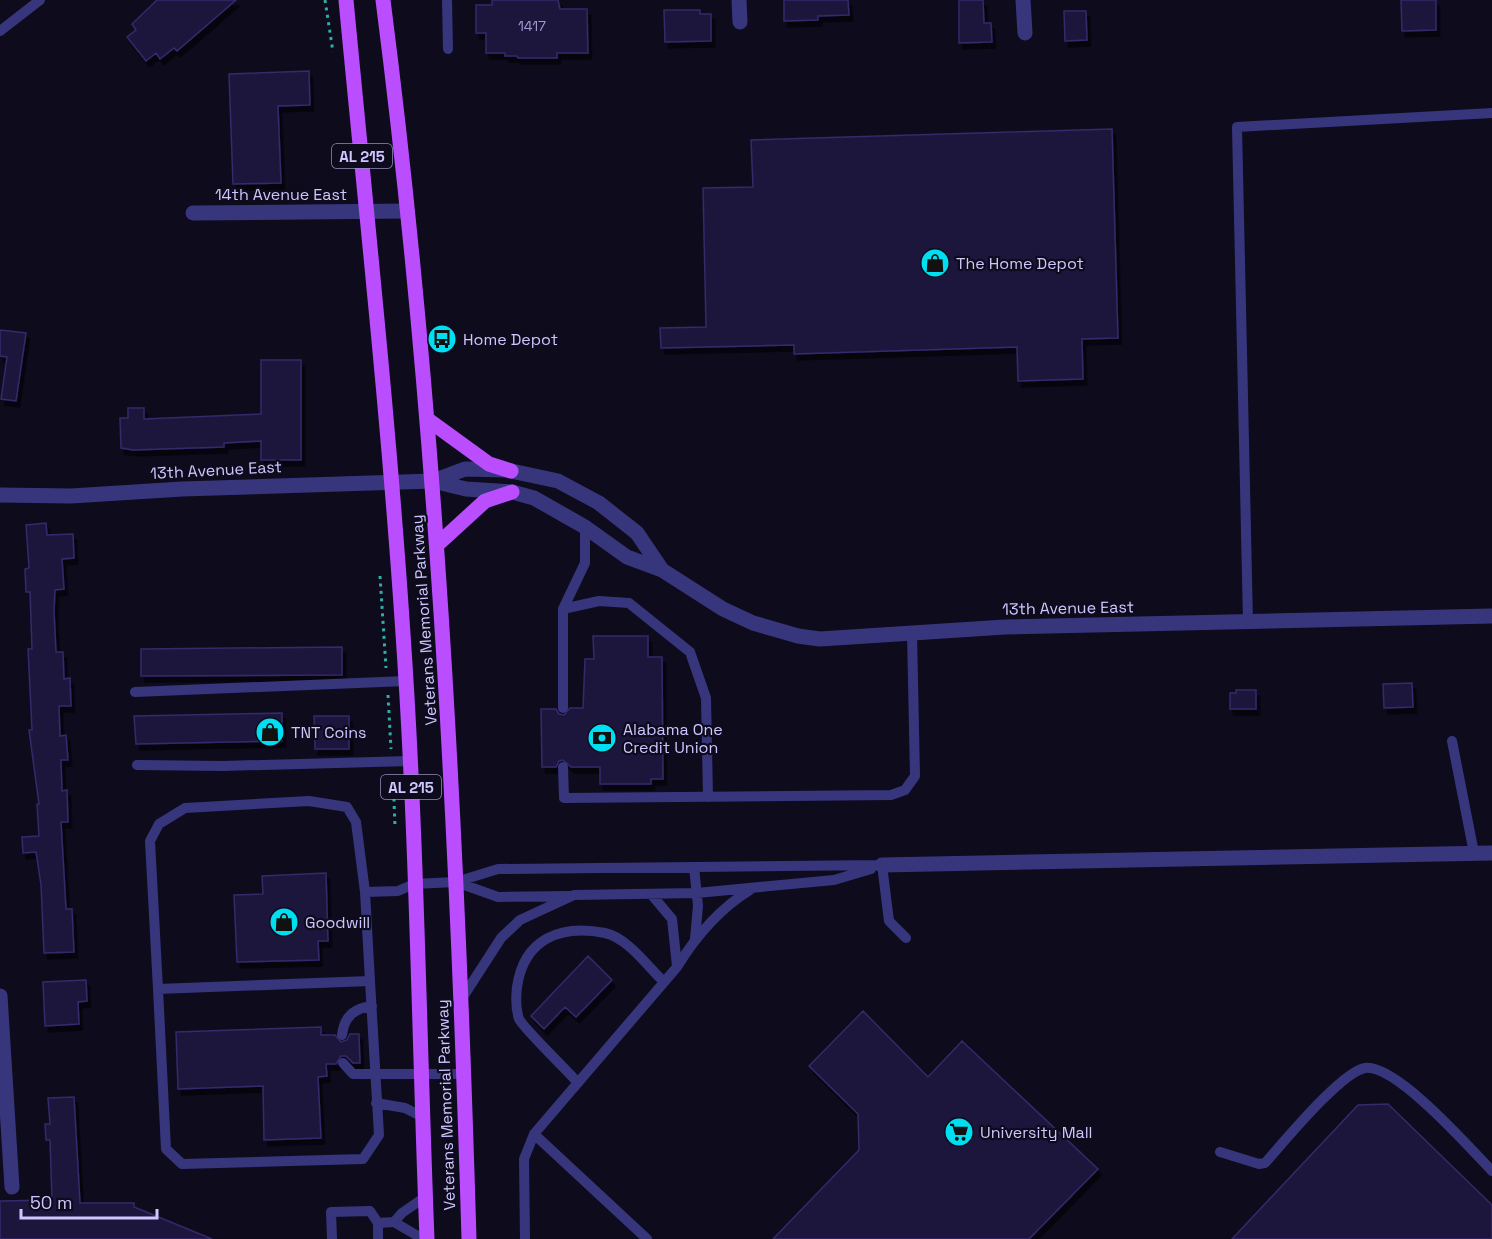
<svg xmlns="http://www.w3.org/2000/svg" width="1492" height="1239" viewBox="0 0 1492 1239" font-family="'Space Grotesk',sans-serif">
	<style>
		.building { fill: #1e173e; stroke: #35296a; stroke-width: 1.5; filter: url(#shadow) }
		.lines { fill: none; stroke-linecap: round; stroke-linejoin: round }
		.path { stroke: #2cafa4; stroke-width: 3; stroke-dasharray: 3 4.5; stroke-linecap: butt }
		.service { stroke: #37367d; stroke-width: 10 }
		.minor { stroke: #37367d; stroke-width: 15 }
		.primary { stroke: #ba4eff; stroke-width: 15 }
		.labels { text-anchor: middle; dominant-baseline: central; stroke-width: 4.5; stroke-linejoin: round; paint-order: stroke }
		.number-label { font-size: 14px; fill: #a19bcf }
		.shield { fill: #0e0b1d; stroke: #948fbb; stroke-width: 1.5 }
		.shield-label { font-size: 15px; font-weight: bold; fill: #cdc7ff }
		.street-label { font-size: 16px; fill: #cdc7ff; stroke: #0e0b1d }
		.poi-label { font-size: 16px; fill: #cdc7ff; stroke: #0e0b1d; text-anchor: start }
	</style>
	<defs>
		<filter id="shadow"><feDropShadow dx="3.5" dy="6" stdDeviation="0" flood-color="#0009"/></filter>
	</defs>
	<rect width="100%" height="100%" fill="#0e0b1d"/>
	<path class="building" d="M157,0h79l-59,51 -3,-3 -14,11 -4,-6 -10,8 -19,-24 9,-7 -4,-6z
		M492,0h66l2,9h27l1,44h-31v5h-39l-1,-2h-12v-3h-19v-20h-10v-28h16z
		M784,0h64l1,15 -31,1v4l-34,1z
		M959,0h24l1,23h7l1,19 -33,1z
		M1401,0h35v30l-34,1z
		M664,10h36v4h11v27l-46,1z
		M1064,11h22l1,29 -22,1z
		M309,71l1,34 -32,1 3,77 -48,1 -4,-110z
		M1112,129l6,209 -36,1 1,40 -65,2 -1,-34 -223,7v-9l-133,3 -1,-20 46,-1 -3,-139 50,-1 -2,-47z
		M0,330l26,3 -10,68 -15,-2 6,-42 -7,-1z
		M261,360h40v100h-40v-19l-37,2v4l-91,3 -12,-2 -1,-30h8v-10h16v11l117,-5z
		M46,523l1,12 26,-1 1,24 -12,1 2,30 -9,1 -1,21 2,41h7l1,27 6,-1 1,28h-12l1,30 6,-1 2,25h-7l1,31 5,-1 1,32h-7l5,87h6l2,43 -30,1 -3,-68 -5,-33 -13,1 -1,-16 17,-1 -2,-32h2l-10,-74h3l-4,-81h4l-2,-57h-4l-1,-23 4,-1 -3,-43z
		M593,636h55v21h14l1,122h-12v5h-51v-17h-29l-8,-7 -4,1 -3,6h-14l-1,-58h15l3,5 5,1 6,-7h13l2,-49h9z
		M342,647v28l-201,1v-27z
		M1412,683l1,24 -29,1 -1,-24z
		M1236,690h20v19h-26v-16h6z
		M282,713v28l-146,3 -2,-28z
		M314,716h35v33h-34z
		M326,873l2,68h-10l1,19 -82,2 -3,-67 29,-1 -1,-18z
		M588,956l24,24 -36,37 -11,-10 -21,22 -13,-13z
		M86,980l1,21 -9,1 1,22 -34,2 -2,-44z
		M863,1011l65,66 34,-36 136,128 -69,70h-256l86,-89 -1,-36 -49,-48z
		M321,1027v8h14l6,7 6,-2 3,-6h9l1,29h-7l-7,-7h-5l-5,8h-10l1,12 -9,1 3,61 -57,2 -1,-54 -85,3 -2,-57z
		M74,1097l6,106h54v4l78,32h-212v-38l52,-1 -2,-60h-4l-1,-16h5l-2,-26z
		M1388,1104l104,101v34h-260l126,-134z"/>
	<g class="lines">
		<path class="path" d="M325,0l8,52
			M380,576l6,92
			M388,695l3,54
			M393,776l2,50"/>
		<path class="service" d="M447,0l1,49
			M0,31l40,-31
			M563,609l36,-8 30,2 61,49 16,46 2,99
			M1248,622l-11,-495 255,-14
			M135,692l271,-11
			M563,708v-99l22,-46v-36
			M1452,741l22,112
			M137,765l85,1 188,-5
			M563,767l1,31 327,-3 14,-5 10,-14 -3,-143
			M882,865l7,56 17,17
			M694,867l4,39 -3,33
			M456,882l42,15 72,-1
			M365,892l33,-1 16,-7 42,-2 42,-13 384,-4
			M651,894l21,25 5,47
			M370,981l9,154 -16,24 -181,5 -16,-15 -8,-160z
			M158,989l-8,-148 9,-17 26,-16 124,-7 38,6 9,15 9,70 5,89
			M461,1000l40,-62 19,-18 54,-25 123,-2 137,-13 37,-11
			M342,1035c2,-18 12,-27 30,-29
			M343,1063l10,11h110
			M578,1083c-10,-12 -54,-54 -59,-64 -3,-9 -3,-23 -2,-32 7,-48 43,-63 88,-54 23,5 43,34 59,49
			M376,1103l29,5 18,9
			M534,1134l113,105
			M1220,1152l39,12 6,-1c18,-20 76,-91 100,-95 31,-4 104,79 127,103
			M394,1222l8,-9 23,-16
			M378,1223l16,-1 29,17
			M332,1239l-1,-27 39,-1 8,12v16
			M525,1239l-1,-80 10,-25 143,-167c19,-31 42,-58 73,-77"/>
		<path class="minor" d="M739,0l1,22
			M1023,0l2,33
			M193,213l214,-2
			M433,481l32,-12 42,1 51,11 41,22 38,30 25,37
			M0,495l71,1 111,-7 251,-8 33,8 46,3 22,6 51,29 42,30 35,13 61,39 30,14 45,13 22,3 185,-12 487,-11
			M882,865l610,-12
			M0,996l12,191"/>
		<path class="primary" d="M346,0c20,211 43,422 57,634 14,201 16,403 24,605
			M383,0c53,411 74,825 86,1239
			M427,419l62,45 22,7
			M438,544l47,-43 27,-9"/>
	</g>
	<defs>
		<g id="shop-disc" transform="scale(1.5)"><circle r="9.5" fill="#00dff2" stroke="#0e0b1d"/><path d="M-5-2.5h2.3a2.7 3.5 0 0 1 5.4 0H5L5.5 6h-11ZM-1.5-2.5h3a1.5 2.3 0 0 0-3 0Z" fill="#111"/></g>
		<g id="bus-disc" transform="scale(1.5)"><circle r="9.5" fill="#00dff2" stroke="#0e0b1d"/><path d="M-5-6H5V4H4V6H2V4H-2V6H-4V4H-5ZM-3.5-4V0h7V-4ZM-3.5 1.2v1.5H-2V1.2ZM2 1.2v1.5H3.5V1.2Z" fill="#111"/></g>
		<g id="bank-disc" transform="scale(1.5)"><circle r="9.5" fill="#00dff2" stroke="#0e0b1d"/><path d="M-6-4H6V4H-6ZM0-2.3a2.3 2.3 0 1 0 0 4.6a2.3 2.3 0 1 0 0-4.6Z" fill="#111"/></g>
		<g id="supermarket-disc" transform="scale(1.5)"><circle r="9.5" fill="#00dff2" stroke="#0e0b1d"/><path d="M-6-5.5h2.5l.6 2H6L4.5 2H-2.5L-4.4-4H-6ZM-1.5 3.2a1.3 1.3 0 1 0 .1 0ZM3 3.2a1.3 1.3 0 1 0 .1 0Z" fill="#111"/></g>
	</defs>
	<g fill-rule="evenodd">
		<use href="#shop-disc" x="935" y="263"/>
		<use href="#bus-disc" x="442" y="339"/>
		<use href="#shop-disc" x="270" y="732"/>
		<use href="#bank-disc" x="602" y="738"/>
		<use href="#shop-disc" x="284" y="922"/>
		<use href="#supermarket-disc" x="959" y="1132"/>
	</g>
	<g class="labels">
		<g class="number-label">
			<text x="532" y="26">1417</text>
		</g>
		<g class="shield">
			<rect x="332" y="144" width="60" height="24" rx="4.5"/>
			<rect x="381" y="775" width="60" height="24" rx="4.5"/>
		</g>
		<g class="shield-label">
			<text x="362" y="156">AL 215</text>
			<text x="411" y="787">AL 215</text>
		</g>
		<g class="street-label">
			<text x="281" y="194">14th Avenue East</text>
			<text transform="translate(216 470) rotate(-3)">13th Avenue East</text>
			<text transform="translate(1068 608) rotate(-1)">13th Avenue East</text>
			<text transform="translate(424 620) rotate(-94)">Veterans Memorial Parkway</text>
			<text transform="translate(446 1105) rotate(-92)">Veterans Memorial Parkway</text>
		</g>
		<g class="poi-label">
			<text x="956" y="263">The Home Depot</text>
			<text x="463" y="339">Home Depot</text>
			<text x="623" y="729">Alabama One<tspan x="623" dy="18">Credit Union</tspan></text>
			<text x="291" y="732">TNT Coins</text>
			<text x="305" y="922">Goodwill</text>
			<text x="980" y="1132">University Mall</text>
		</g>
	</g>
	<path d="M21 1209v9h136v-9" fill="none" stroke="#cdc7ff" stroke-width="3"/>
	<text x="30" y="1209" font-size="18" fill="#cdc7ff" stroke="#0e0b1d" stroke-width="4.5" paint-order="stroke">50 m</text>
</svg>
